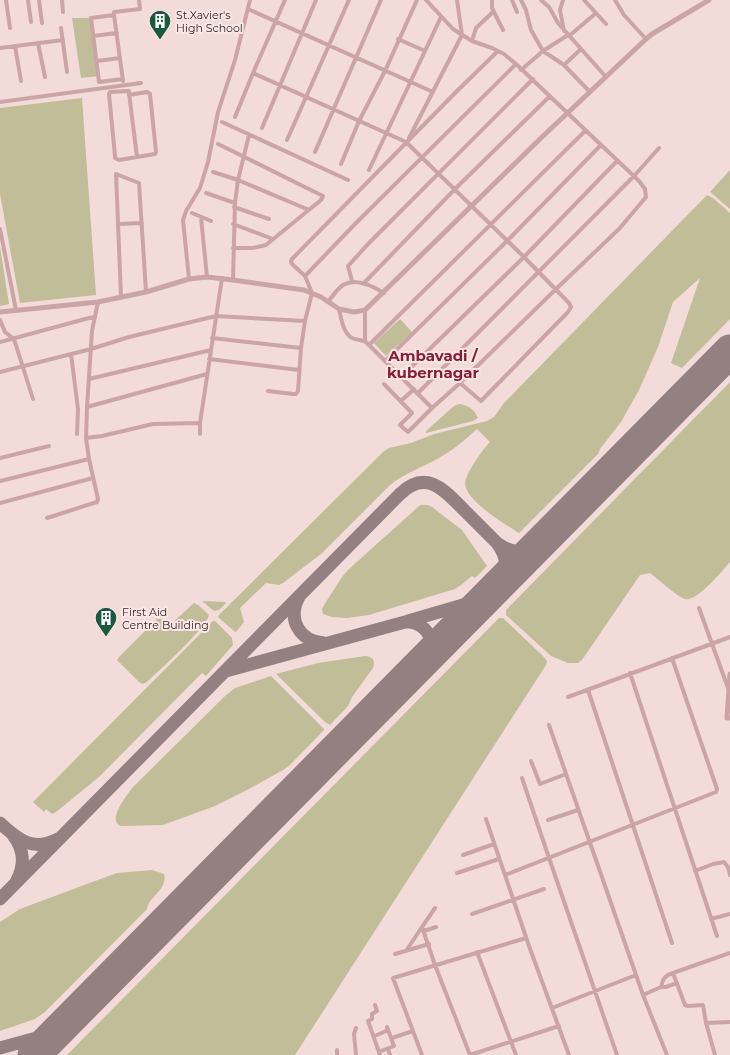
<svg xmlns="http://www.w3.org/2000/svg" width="730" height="1055" viewBox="0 0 730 1055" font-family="Montserrat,sans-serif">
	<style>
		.green { fill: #c2bd99 }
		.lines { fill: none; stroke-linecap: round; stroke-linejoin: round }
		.taxiway { stroke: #948081; stroke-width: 13 }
		.runway { stroke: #948081; stroke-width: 33 }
		.minor { stroke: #cba5a5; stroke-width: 4 }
		.tertiary { stroke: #cba5a5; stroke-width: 5 }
		.labels { text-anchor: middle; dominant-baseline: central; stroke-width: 4; stroke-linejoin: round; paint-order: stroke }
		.poi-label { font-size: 11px; fill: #362629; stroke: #fae7e6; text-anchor: start }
		.district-label { font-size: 15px; font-weight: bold; fill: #881c34; stroke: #fae7e6 }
	</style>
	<rect width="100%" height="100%" fill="#f2dbd9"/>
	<path class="green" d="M72,18h17l11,58 -19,2z
		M82,98l14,197 -76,8 -20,-109v-86z
		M730,170v39l-20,-17z
		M707,195l6,3 17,15v106l-48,49 -11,-5 29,-85 -27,24 -15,45 -19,43 -18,32 -21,27 -2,5 -79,79c-14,-9 -52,-31 -54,-49 0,-10 18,-35 25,-42l-13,-13c-12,11 -25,22 -40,30 -16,9 -34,15 -48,27l-68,68 -38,29 -4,2 -13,-2 -26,25 4,14 -8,10 -2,-1 -16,-14 1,-2 164,-163 6,-4 22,-5 23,-9 53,-13 7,-4 10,-14z
		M0,247l9,57 -9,2z
		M400,319l12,13 -26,24 -12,-13z
		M730,382v180c-8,9 -33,40 -45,37 -9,-3 -27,-20 -35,-26l-10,2 -58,85 -4,3h-10l-17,-7 -45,-41v-5z
		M459,404c9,1 16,6 19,14l-5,3 -47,12v-2l28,-25z
		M421,505h7l4,2 30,23 25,36 -12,12 -3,-2 -11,9 -6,4 -86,26 -22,3 -15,-1 -9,-3 -1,-5 2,-4 18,-28 7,-8 69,-62z
		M202,601l24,1v1l-7,7 -5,1z
		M194,603l4,2 10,9 1,1c-2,12 -50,56 -62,67l-4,2 -4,-2 -22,-22 2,-3 38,-38h4l8,7z
		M499,618h4l40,38 4,5 -1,4 -251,390h-228z
		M213,621h2l17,17 1,7 -27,31 -4,-3 -103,104 -43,35 -4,2 -6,-5 -2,3 -11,-10z
		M365,656c8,1 11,5 8,12l-21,29 -4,9 -18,19 -5,-3 -49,-48 42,-11z
		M271,676l53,53v1l-34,35 -7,5 -34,19 -34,17 -52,19 -42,1c-15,-5 6,-31 12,-39l92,-91 10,-8z
		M152,870l12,4c4,16 -15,22 -17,35l-102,103 -10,7 -35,12v-109l20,-13 83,-31 14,-5z"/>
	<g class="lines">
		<path class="taxiway" d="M494,590c12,-18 17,-28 3,-47
			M299,597c-12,22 0,44 25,46
			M408,621l79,-23
			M226,671l179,-49c14,-1 29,10 25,27 -1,4 -3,8 -5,12
			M0,823c18,17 33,29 58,16
			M13,835c11,14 12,30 4,45
			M0,899l400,-405c27,-26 45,-3 64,16 11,11 22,22 33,33 21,16 34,6 51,-8
			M0,1048l51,-14 9,-6"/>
		<path class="runway" d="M34,1055l696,-704"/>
		<path class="minor" d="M6,0l4,28
			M28,0l3,22
			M39,0l3,23
			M62,0l1,12
			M492,0v8l11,22
			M512,0l5,12
			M521,0l5,10 5,20 12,21 21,14 26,27
			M541,0l8,7 9,16 48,54
			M563,0l-3,10 4,21
			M584,0l22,24
			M615,0l9,15 22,24
			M248,9l185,83
			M114,15l9,66
			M61,28l6,44
			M93,36l24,-3
			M569,36l26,-22
			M398,39l27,12
			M472,41l4,-13 17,-16
			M38,43l7,34
			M15,46l6,35
			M0,48l63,-8
			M97,61l23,-3
			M564,65l17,-16
			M521,70l22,-19 25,-16
			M253,73l32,-73
			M123,79l-24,3 -8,-64 23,-3v-3l26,-3 -1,-9
			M129,91l-19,1 -1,2 6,62v2l4,2 36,-6 1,-2 -6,-58 -3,-2 -18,3
			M129,93l8,64
			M0,102l141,-19
			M235,117l18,-44 153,69 118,115 45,46 2,4 -3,5 -87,89 -21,-18
			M222,122l126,58
			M262,128l54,-128
			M409,138l53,-103 -5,-35
			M287,140l62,-140
			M218,144l105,52 -2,4 -55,45 -13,3h-20
			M315,152l66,-152
			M341,164l18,-43 26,-50 32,-71
			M369,170l72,-153
			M213,172l25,8 71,30
			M206,193l29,10
			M234,207l35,12
			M192,213l19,8
			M201,217l6,60
			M118,224l24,-1
			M233,224l40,15
			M0,229l16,81
			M305,276l50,-52 161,-160
			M189,279l-6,-59 3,-9 14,-23 8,-26 10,-50 17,-52 15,-60
			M233,280l2,-77 3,-23 11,-45
			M352,281l-4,-15 21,-23 164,-164
			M364,283l91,-94 95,-93
			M121,297l-5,-123 23,9 7,109
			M328,302c4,-5 9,-13 15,-17 13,-8 30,1 41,8
			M339,309c2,9 4,24 13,29 4,2 9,2 13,3
			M365,310v31l67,67 28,-25 95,-93 64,-61 27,-32 -1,-8 -6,-8 -123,-117 -12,-10 -12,-6 -20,-7 -19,-12 -27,-29
			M0,320l5,12 9,7 19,60
			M212,338l89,10
			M0,342l89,-24 6,-1
			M369,345l216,-214
			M71,354l7,55 -1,25
			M209,359l90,11
			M385,361l122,-120 94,-96
			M0,372l91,-23 38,-12 87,-21 89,5
			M401,377l123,-120 93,-96
			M89,379l122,-29
			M384,384l28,29 -12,12 8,7 24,-24
			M268,391l25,3h3l2,-3 3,-43 4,-27 7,-28 -7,-17 -13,-12 -1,-3 1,-2 165,-168 41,-40
			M418,393l216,-217 25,-28
			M401,401l13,-12
			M87,407l120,-33
			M200,434v-11l22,-145
			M86,438l16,-2 51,-12 47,-1
			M0,458l49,-12
			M89,459l-3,-21 1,-31 5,-76 6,-29
			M0,481l89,-22 9,40 -1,3 -50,16
			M0,503l93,-25
			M699,608l29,80
			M630,673l87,263
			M588,690l84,253
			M568,697l162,-60
			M549,725l94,270 24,60
			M531,761l9,23 26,-10
			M522,778l27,80 68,197
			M486,819l43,127 40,109
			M548,820l30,-10
			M463,855l31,-11
			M695,871l18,-7 11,-2 4,5 2,8
			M457,873l42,-14
			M505,875l211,-83 1,-3 -45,-131
			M435,908l-13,19 13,38 35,90
			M472,914l72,-25
			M711,919l19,-5
			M424,931l12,-4
			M406,951l16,-24
			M477,952l39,103
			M395,954l34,-10
			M661,987c2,-8 3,-11 12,-14
			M643,995l18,-8h5l11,-4
			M375,1005l2,6 -5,3v5l-4,2 12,34
			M552,1008l84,-33
			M706,1023l-3,-18 -15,1 -3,-1 -12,-32 57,-20
			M377,1035l11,-5
			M392,1038l21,-7
			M388,1049l2,6
			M381,1051l13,-5 -7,-19
			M337,1055v-5
			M356,1055l-2,-21 2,-6
			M422,1055l-29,-77 133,-40
			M470,1055l89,-29
			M715,1055l-9,-32 24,-1"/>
		<path class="tertiary" d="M0,312l98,-10 48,-10 43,-13 18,-2 26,3 71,10 17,7 18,12 15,3 11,-2 176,-172 105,-99 6,-5 57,-34
			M730,674l-3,44h3"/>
	</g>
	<defs>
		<g id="building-pin" transform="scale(1.15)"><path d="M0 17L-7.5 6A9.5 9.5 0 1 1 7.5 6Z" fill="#1a5940" stroke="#fae7e6"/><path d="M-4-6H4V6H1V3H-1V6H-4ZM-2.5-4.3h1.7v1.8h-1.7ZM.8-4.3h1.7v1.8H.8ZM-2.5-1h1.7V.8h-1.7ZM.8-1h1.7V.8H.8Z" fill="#fff"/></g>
	</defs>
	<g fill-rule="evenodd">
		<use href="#building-pin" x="160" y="21"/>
		<use href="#building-pin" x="106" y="618"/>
	</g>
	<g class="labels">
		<g class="poi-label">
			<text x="176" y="15">St.Xavier's<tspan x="176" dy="13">High School</tspan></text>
			<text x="122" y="612">First Aid<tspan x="122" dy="13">Centre Building</tspan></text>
		</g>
		<g class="district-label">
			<text x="433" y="355">Ambavadi /<tspan x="433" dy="17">kubernagar</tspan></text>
		</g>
	</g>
</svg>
